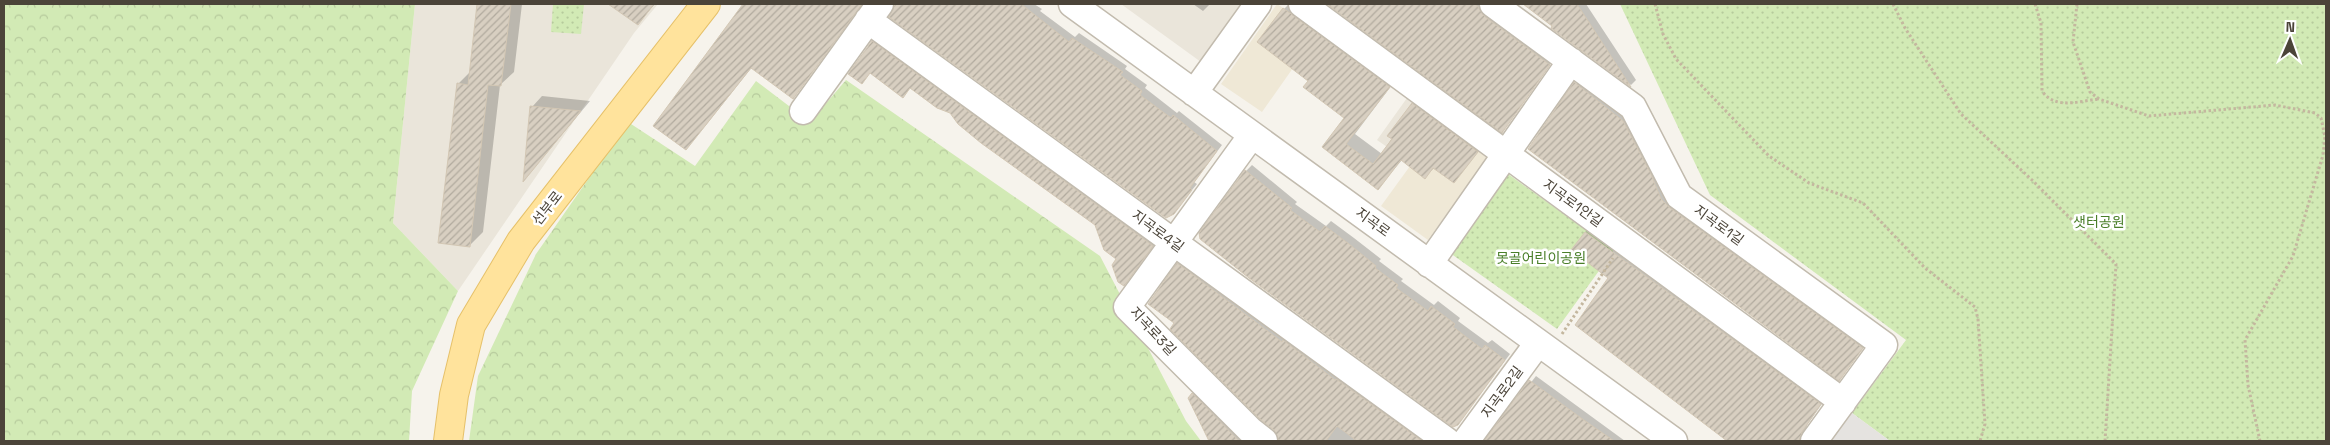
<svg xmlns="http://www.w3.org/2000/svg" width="2330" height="445" viewBox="0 0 2330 445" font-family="'Space Grotesk','Noto Sans KR',sans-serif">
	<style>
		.residential { fill: #eae5da }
		.education { fill: #efe8d6 }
		.forest { fill: url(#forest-crowns) }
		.park { fill: url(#park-dots) }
		.parking { fill: #e5e3e0 }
		.shadow { fill: #0003 }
		.building { fill: url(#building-hatch); stroke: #d3c7b4 }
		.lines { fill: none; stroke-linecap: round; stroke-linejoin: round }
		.minor-casing { stroke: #c2bbae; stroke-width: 29 }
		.major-casing { stroke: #e6c16a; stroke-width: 30 }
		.path { stroke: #c4b79f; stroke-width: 3; stroke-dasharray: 2.5 2.5; stroke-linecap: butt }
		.minor { stroke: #fff; stroke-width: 26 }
		.major { stroke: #ffe39c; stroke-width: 28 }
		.labels { text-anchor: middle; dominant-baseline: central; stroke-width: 5; stroke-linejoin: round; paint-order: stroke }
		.street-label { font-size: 14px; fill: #4b4439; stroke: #fff }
		.park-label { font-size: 14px; fill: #4a7f2a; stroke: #fff }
	</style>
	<defs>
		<pattern id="forest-crowns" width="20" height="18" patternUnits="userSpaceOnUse" patternTransform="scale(1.25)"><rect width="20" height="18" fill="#d2eab5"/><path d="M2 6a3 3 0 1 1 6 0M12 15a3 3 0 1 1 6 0" fill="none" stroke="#b6ca9c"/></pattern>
		<pattern id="park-dots" width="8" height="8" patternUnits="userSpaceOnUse" patternTransform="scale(1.25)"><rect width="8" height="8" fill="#d2eab5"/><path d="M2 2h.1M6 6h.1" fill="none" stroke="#b6ca9c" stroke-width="1.8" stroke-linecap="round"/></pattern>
		<pattern id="building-hatch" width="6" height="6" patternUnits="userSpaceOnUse" patternTransform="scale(1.25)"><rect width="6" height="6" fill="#d8cfc1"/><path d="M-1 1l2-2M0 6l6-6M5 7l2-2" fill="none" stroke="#b1aa9e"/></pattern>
	</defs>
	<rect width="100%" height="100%" fill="#f6f3ec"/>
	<path class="residential" d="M415,4h243l-24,29 -176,258 -65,-68z
		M1121,4h123l-43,58z
		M1407,98l28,21 -29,41 -29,-20z"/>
	<path class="education" d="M1277,4l42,27 -57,81 -41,-28z
		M1442,122l47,34 -61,84 -47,-34z"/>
	<path class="forest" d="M4,4h411l-22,219 65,68 -46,100 -3,50h-405z
		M846,80l254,176 86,165 15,20h-732l9,-65 58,-122 92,-132 67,44 61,-85 54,41z"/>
	<path class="park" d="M553,4h31l-3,30 -30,-2z
		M1620,4h706v437h-436l-38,-28 54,-73 -196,-145z
		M1508,174l106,76 -57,79 -107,-76z"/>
	<path class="parking" d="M1852,413l38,28h-59z"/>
	<path class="shadow" d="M478,4h44l-8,68 -14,13 -17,147 -14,14 -11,-162 13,-13z
		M620,4h35l-17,19 -21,-14z
		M746,4h116l-69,94 -41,-31 -46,58h-51z
		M896,4h138l8,5 -2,2 35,26 4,-4 48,33 -2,3 22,16 -2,3 32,25 2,-2 43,34 -28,37 3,2 -24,29 -277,-207z
		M1193,4h17l-7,7z
		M1289,4h9l100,73 -43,57 27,20 31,-50 9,-9 64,47 -32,40 -19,-15 -10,10 -23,-17 -24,28 -55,-41 23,-30 -36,-36 -26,-72z
		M1329,4h157l69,54 -53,73z
		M1525,4h61l50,76 -5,5 -79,-58 2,-1z
		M878,37l280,203 -29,39 -33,-55 -145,-112 -40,-25 -8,9 -30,-54z
		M1581,78l48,37 27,54 212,173 -29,37 -310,-230z
		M542,96l48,5 -65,78 7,-72z
		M1252,165l45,37 -2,2 31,22 5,-5 23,17 27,21 -2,2 24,18 -2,2 33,24 4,-4 22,17 -2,3 30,22 4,-3 18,14 -47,63 -217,-246z
		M1591,227l235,171 -19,27 -2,16h-75l-153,-116 33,-48 -25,-45z
		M1184,259l251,182h-155l-1,-6 -107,-106 3,-6 3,-59z
		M1536,376l89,65h-139z
		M1199,388l54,53h-43l-21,-43z"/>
	<path class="building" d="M477,4h34l-10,82 -13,-1 -18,162 -32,-4 19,-160 11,2z
		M608,4h46l-16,21z
		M743,4h119l-69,95 -42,-31 -65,82 -33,-24z
		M895,4h126l48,38 3,-4 51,34 -3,3 22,16 -2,4 31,23 2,-3 44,36 -27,37 2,2 -18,24 -8,4 -277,-201z
		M1327,4h149l8,12 66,49 -48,68z
		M1523,4h54l54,83 -80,-59 1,-2z
		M1283,8l107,79 -44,57 27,20 19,-25 -5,-3 25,-33 66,49 -24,31 -21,-15 -8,11 -24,-19 -23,30 -56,-43 22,-29 -41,-31 5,-6 -51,-39z
		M872,41l281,205 -29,40 -6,-4 -6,-17 4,-6 -12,-9 -9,-25 -114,-82 -23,-19 -8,-11 -13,-5 -27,-20 -7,10 -33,-25 -8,11 -14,-10z
		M1574,82l49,39 28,53 10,25 9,9 193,140 -24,33 -311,-232z
		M530,106l51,5 -58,71z
		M1245,170l47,38 -2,2 30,22 5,-6 24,18 27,22 -1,2 23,17 -2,3 32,23 3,-5 24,18 -2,3 29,22 3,-4 20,15 -47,65 -5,2 -204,-149 -49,-39 -1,-6z
		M1585,232l236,172 -19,28 -3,9h-72l-152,-116 33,-47 -37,-28z
		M1177,263l105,79 1,-2 52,40 1,-1 86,62h-65l-20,-15 -11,15h-47l-5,-11 -14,-11 -90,-90 4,-6 -26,-19z
		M1529,380l52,38 33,23h-130z
		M1192,393l47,48h1h-31l-21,-43z"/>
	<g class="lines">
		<g class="minor-casing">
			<path id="minor" d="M1072,4l602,437
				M1302,4l541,398
				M1493,4l140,103 46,89 205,149 -70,96
				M868,20l579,421
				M1194,93l64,-89
				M803,111l77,-107
				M1252,135l-125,172 123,123 14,11
				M1429,264l142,-203
				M1466,441l72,-98"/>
		</g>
		<g class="major-casing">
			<path id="major" d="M448,441l6,-46 17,-70 50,-84 185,-237"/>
		</g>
		<path class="path" d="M1655,4l8,30 13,25 93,97 40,27 54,20 62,65 50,39 3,12 7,105 -5,17
			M1893,4l12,24 56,86 71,66 84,84 -11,177
			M2035,4l6,19 1,68c13,19 37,10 57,8
			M2077,4l-4,38 17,50 9,7 50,17 126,-11 40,8 6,5 4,19 -2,18 -30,101 -48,84 3,45 12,56
			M1562,334l51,-76"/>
		<use href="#minor" class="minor"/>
		<use href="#major" class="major"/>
	</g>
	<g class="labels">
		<g class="street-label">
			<text transform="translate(1573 203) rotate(36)">지곡로1안길</text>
			<text transform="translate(547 208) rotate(-52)">선부로</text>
			<text transform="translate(1373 222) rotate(36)">지곡로</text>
			<text transform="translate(1719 225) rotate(36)">지곡로1길</text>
			<text transform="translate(1158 231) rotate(36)">지곡로4길</text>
			<text transform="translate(1153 331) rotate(47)">지곡로3길</text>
			<text transform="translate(1502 392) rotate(-54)">지곡로2길</text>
		</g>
		<g class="park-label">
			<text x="2099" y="222">샛터공원</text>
			<text x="1541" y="258">못골어린이공원</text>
		</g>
	</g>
	<rect width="2330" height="445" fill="none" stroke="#4b4439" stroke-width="10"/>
	<g transform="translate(2290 40) rotate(2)" stroke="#ffffff" stroke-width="4" paint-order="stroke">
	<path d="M0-4L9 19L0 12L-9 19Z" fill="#4b4439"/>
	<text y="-8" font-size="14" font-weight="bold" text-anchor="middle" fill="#4b4439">N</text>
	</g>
</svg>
